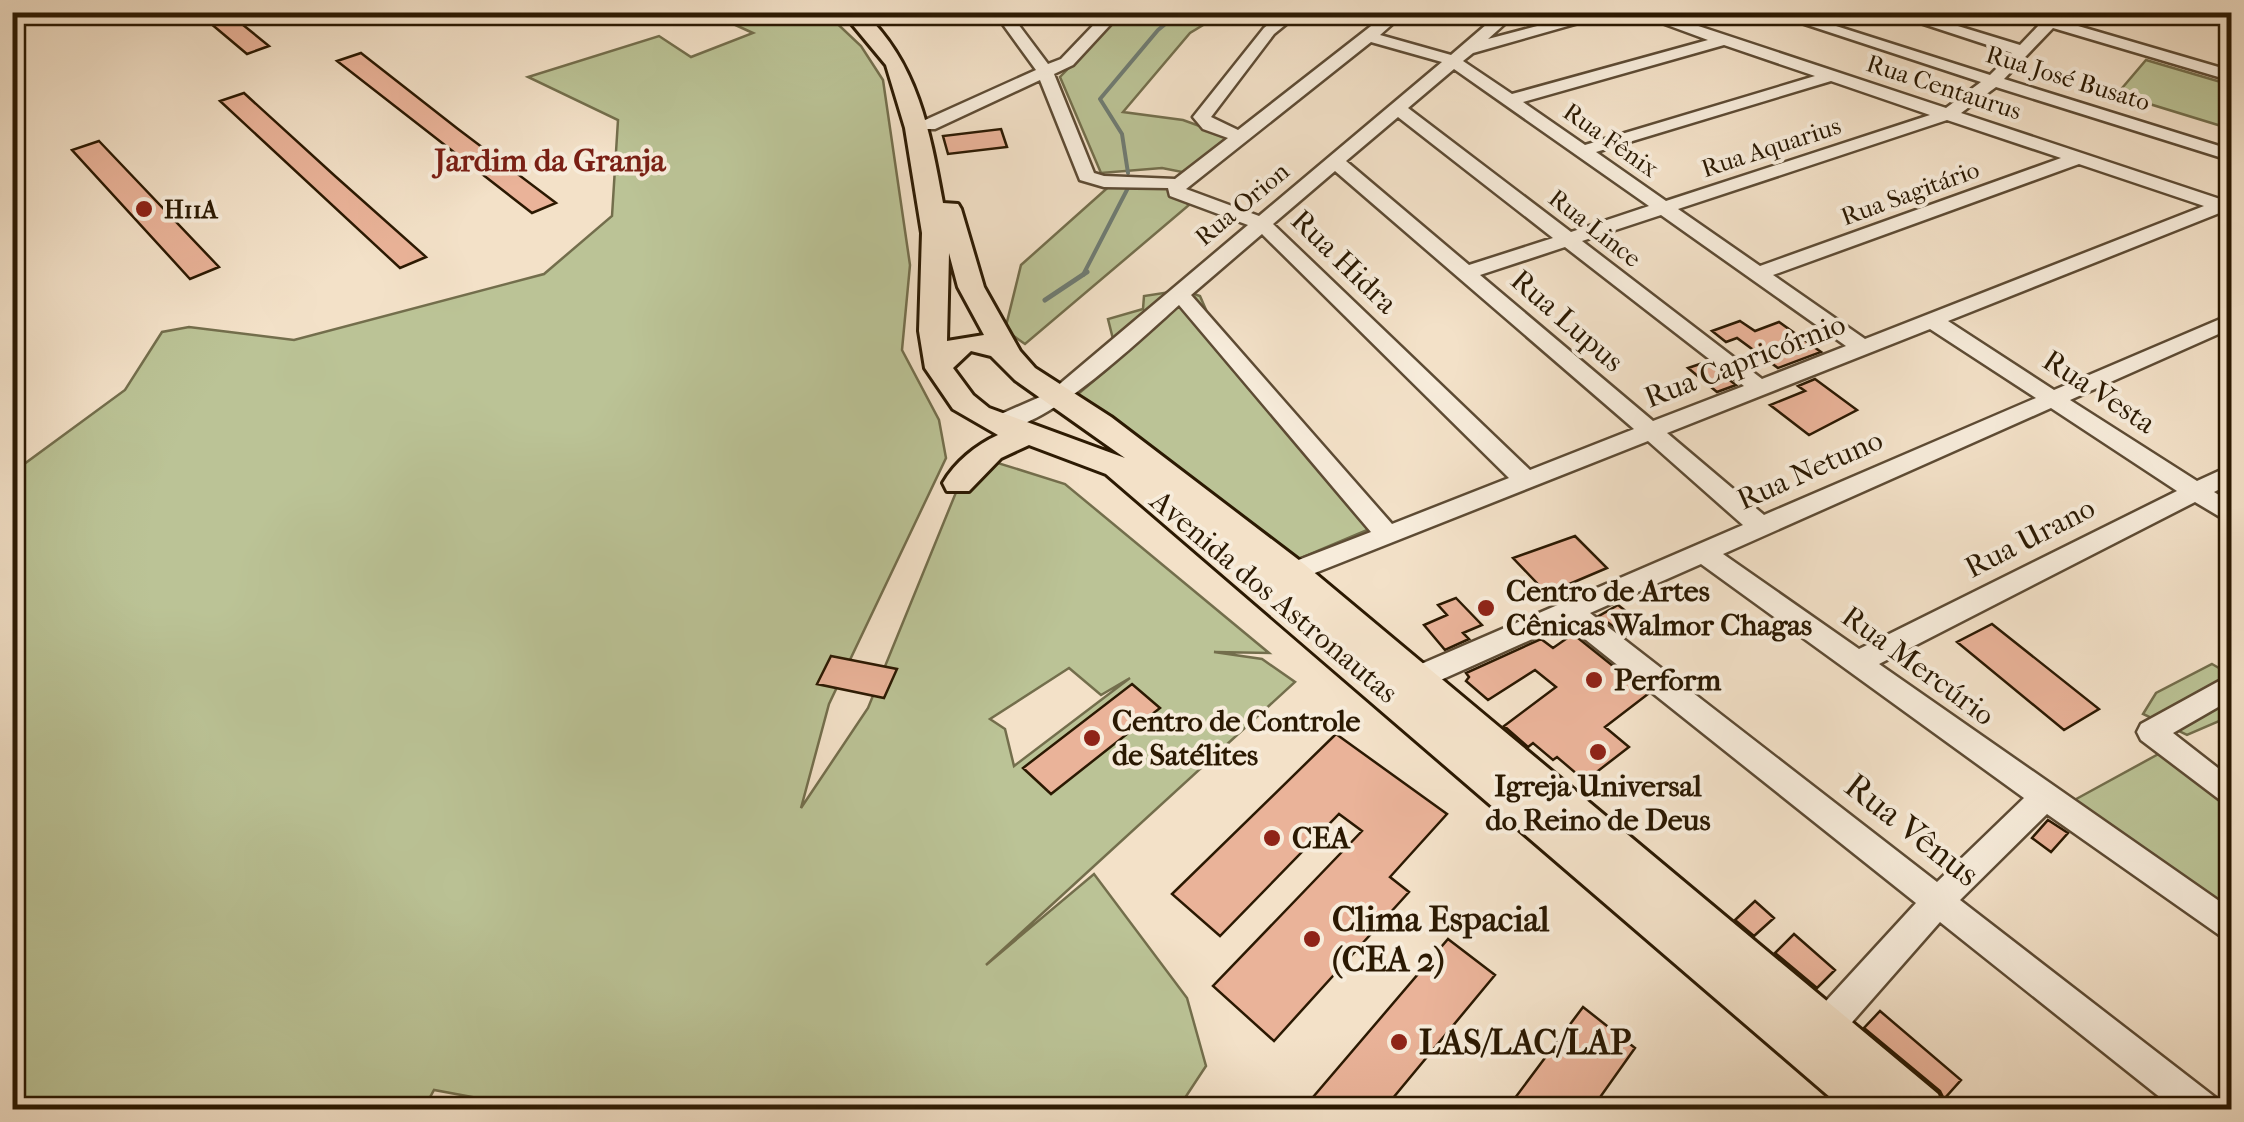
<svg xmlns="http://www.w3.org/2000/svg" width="2244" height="1122" viewBox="0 0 2244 1122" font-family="'IM FELL French Canon',serif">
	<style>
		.green { fill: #bbc396; stroke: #736e4c; stroke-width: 2.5; fill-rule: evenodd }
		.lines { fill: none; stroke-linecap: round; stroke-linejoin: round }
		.stream-far1 { stroke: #6f7b72; stroke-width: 4 }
		.stream { stroke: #6f7b72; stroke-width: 5 }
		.building { fill: #eab399; stroke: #2b1902; stroke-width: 2.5 }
		.minor-casing { stroke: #5d4b34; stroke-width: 5 }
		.major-casing { stroke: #2b1902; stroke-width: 6 }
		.minor { fill: #f7ecdb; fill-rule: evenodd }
		.major { fill: #f3e1c8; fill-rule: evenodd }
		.poi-dot { fill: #8f2418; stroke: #f7ecdb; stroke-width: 4 }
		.labels { text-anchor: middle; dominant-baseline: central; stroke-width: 8; stroke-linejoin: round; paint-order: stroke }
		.far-street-label { font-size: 25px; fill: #2b1902; stroke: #f7ecdb }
		.far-poi-label { font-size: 25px; font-weight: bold; fill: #2b1902; stroke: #f7ecdb; text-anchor: start }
		.street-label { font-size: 30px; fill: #2b1902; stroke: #f7ecdb }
		.poi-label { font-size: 30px; font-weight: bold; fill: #2b1902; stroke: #f7ecdb; text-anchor: start }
		.far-district-label { font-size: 32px; font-weight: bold; fill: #7a1f14; stroke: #f7ecdb }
		.near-street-label { font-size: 35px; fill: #2b1902; stroke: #f7ecdb }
		.near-poi-label { font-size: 35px; font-weight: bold; fill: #2b1902; stroke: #f7ecdb; text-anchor: start }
	</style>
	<rect width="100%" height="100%" fill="#f3e1c8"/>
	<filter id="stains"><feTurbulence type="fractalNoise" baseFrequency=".002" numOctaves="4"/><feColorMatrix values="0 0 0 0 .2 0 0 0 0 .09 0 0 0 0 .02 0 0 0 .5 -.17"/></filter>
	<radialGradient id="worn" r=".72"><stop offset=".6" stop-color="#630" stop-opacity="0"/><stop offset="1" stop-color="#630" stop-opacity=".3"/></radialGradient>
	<path class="green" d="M709,13h117l35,33 22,34 27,185 -8,85 37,70 7,38 -117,246 -28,104 67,-100 91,-223 39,-22 67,21 204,169 -55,-1 48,7 33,23 -309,283 108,-91 93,124 19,68 -29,44h-635l-108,-20 -11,20 -410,-1 -1,-636 113,-83 37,-58 27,-5 105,13 250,-66 68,-58 6,-96 -90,-43 131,-41 32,21 62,-24zM1069,668l32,27 29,-17 -116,88 -9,-37 -15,-10z
		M1122,13h101l-33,20 -67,79 60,8 47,17 -43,36 -25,-5 -61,5 -41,-96z
		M2146,60l85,25v44l-114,-35z
		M1114,182h50l25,23 -164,139 -20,-14 16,-65z
		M1183,290l17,6 10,23 -13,8 175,201 -78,33 -222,-162 37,-31 4,-29 -5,-20 35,-10 1,-13z
		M2212,664l19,11v41l-44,19 -44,-21 13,-21z
		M2164,751l67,53v113l-164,-113z"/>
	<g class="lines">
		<path class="stream-far1" d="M1128,173l-6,-39 -22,-35 58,-69 22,-18
			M1083,275l47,-91"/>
		<path class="stream" d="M1045,300l42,-28"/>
	</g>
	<path class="building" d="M197,12h30l42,34 -22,8z
		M361,53l97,76 98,74 -24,10 -195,-152z
		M244,93l91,83 91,81 -26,11 -180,-167z
		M1001,129l6,18 -59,7 -5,-18z
		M99,141l120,126 -29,12 -118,-129z
		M1740,321l15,10 24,-9 42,30 -43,16 -41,-30 -11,4 -14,-11z
		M1706,362l30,23 -19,7 -29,-24z
		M1815,379l42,31 -48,25 -39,-30 35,-14 -7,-5z
		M1575,536l32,32 -40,17 8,8 -20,9 -42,-44z
		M1456,598l26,27 -19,8 6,6 -24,11 -21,-25 23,-10 -9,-10z
		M1618,605l24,19 -16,12 -27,-20z
		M1992,624l107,85 -35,21 -107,-88z
		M1573,634l75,60 -43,33 24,20 -44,34 -28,-24 -4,3 -20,-17 -5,4 -24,-21 52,-39 -21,-17 -47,30 -22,-19 3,-4 -3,-4 75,-34 12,9z
		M831,656l66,13 -13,29 -67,-14z
		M1132,684l28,24 -109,86 -28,-26z
		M1336,734l111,80 -57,63 19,15 -135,149 -61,-55 149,-155 -23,-17 -119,122 -48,-42z
		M2048,820l20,13 -17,19 -19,-14z
		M1755,901l19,17 -20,18 -19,-16z
		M1794,934l41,36 -18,18 -42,-35z
		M1448,939l47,36 -112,135h-81z
		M1583,1007l52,41 -44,62h-85z
		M1880,1011l81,69 -17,19 -4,-8 -76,-63z"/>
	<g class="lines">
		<g class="minor-casing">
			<path id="minor" d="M994,12h15l39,52 13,-5 45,-47h16l-49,53 -19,9 40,99 10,3 71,3 53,-41 -25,-9 -10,-12 71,-89 20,-16h17l-27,22 -63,83 27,13 151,-118h17l-26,23 71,20 50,-43h17l-30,27 102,-27h27l-144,41 -10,8 49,33 196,-54 -76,-28h24l290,96 35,-26 -213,-70h24l198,63 22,-22 -125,-41h25l108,33 20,-21 -33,-12 40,5 5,-5h16l-7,9 171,50v10l-179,-53 -49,51 228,71v11l-236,-74 -35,26 271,90v10l-10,-1 -274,109 106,69 178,-76v14l-162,72 127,81 35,-16v18l-18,9 18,11v21l-37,-22 -316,162 353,246v34l-185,-130 -87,86 256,198 5,12h-45l-236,-188 -101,115 -12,5 -12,-5 -5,-12 5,-12 101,-110 -350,-279 -141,63 -10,3 -10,-3 -4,-8 4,-8 338,-146 -95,-84 -356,141 -9,-2 -4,-7 4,-7 88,-34 -192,-227c-34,30 -143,136 -187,123l-3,-5 3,-5 57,-25 199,-168 -78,-29 -2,-8 -64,-1 -24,-7 -40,-100 -105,49h-12v-8l113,-51zM1371,42l71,20 -183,154 -73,-27zM1724,45l91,31 -230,69 -62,-43zM1454,69l195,137 -78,26 -163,-124zM1831,81l99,34 -264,86 -70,-49zM1398,117l155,121 -84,27 -123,-104zM1947,120l114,38 -301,108 -82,-57zM2079,164l125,42 -339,133 -92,-64zM1335,171l299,258 -104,41 -257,-246zM1661,215l185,131 -84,33 -180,-138zM1262,234l247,244 -117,46 -201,-229zM1565,247l179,139 -91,35 -173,-146zM1930,329l106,69 -272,117 -97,-82zM2051,408l126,83 -318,158 -136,-95zM1701,564l323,234 -87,84 -347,-269z
				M2232,674v25l-59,34 59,46v30l-91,-69 -4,-8 4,-8z"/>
		</g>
		<g class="major-casing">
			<path id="major" d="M842,12h21c55,51 67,120 80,191l15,1 3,5 23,78 36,64 15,17 76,49 193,147 634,530 6,16h-99l-739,-636 -77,-29 -28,13 -32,33h-22l-4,-8c12,-21 33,-38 55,-48l-45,-26 -28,-41 -6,-37 3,-98 -17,-105 -19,-63zM949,253l9,34 26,48 -37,6zM971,351l20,5 24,24 110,78 -136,-50 -16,-13 -20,-27z"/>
		</g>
		<use href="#minor" class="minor"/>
		<use href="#major" class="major"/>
	</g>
	<g class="poi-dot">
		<circle cx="144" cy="209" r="10"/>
		<circle cx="1486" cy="608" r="10"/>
		<circle cx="1594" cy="680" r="10"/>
		<circle cx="1092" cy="738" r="10"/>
		<circle cx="1598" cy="752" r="10"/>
		<circle cx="1272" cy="838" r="10"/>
		<circle cx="1312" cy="939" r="10"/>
		<circle cx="1399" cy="1042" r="10"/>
	</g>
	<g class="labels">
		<g class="far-street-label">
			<text transform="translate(2068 78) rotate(17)">Rua José Busato</text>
			<text transform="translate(1944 87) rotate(18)">Rua Centaurus</text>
			<text transform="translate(1611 140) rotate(35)">Rua Fênix</text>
			<text transform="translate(1771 147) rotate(-18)">Rua Aquarius</text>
			<text transform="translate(1910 193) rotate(-20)">Rua Sagitário</text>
			<text transform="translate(1242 204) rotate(-40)">Rua Orion</text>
			<text transform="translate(1595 228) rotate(38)">Rua Lince</text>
		</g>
		<g class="far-poi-label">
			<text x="164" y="209">H11A</text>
		</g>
		<g class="street-label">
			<text transform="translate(1344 262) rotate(44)">Rua Hidra</text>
			<text transform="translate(1567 321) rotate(41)">Rua Lupus</text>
			<text transform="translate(1745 361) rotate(-21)">Rua Capricórnio</text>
			<text transform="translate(2099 392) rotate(33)">Rua Vesta</text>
			<text transform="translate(1810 470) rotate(-24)">Rua Netuno</text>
			<text transform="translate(2030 538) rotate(-27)">Rua Urano</text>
			<text transform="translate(1274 597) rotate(40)">Avenida dos Astronautas</text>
			<text transform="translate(1918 666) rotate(36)">Rua Mercúrio</text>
		</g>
		<g class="poi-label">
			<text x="1506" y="591">Centro de Artes<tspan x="1506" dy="34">Cênicas Walmor Chagas</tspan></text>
			<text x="1614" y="680">Perform</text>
			<text x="1112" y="721">Centro de Controle<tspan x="1112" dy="34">de Satélites</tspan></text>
			<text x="1598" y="786" text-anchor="middle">Igreja Universal<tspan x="1598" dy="34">do Reino de Deus</tspan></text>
			<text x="1292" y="838">CEA</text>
		</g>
		<g class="far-district-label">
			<text x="550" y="160">Jardim da Granja</text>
		</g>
		<g class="near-street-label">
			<text transform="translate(1912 830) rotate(38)">Rua Vênus</text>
		</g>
		<g class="near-poi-label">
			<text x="1332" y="919">Clima Espacial<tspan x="1332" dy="40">(CEA 2)</tspan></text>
			<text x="1419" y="1042">LAS/LAC/LAP</text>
		</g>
	</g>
	<rect width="2244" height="1122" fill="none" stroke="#f3e1c8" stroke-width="50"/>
	<rect x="15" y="15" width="2214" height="1092" fill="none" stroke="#2b1902" stroke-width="5"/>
	<rect x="25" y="25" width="2194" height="1072" fill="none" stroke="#2b1902" stroke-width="2.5"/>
	<rect width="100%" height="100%" filter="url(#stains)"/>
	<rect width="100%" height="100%" fill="url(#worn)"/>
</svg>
